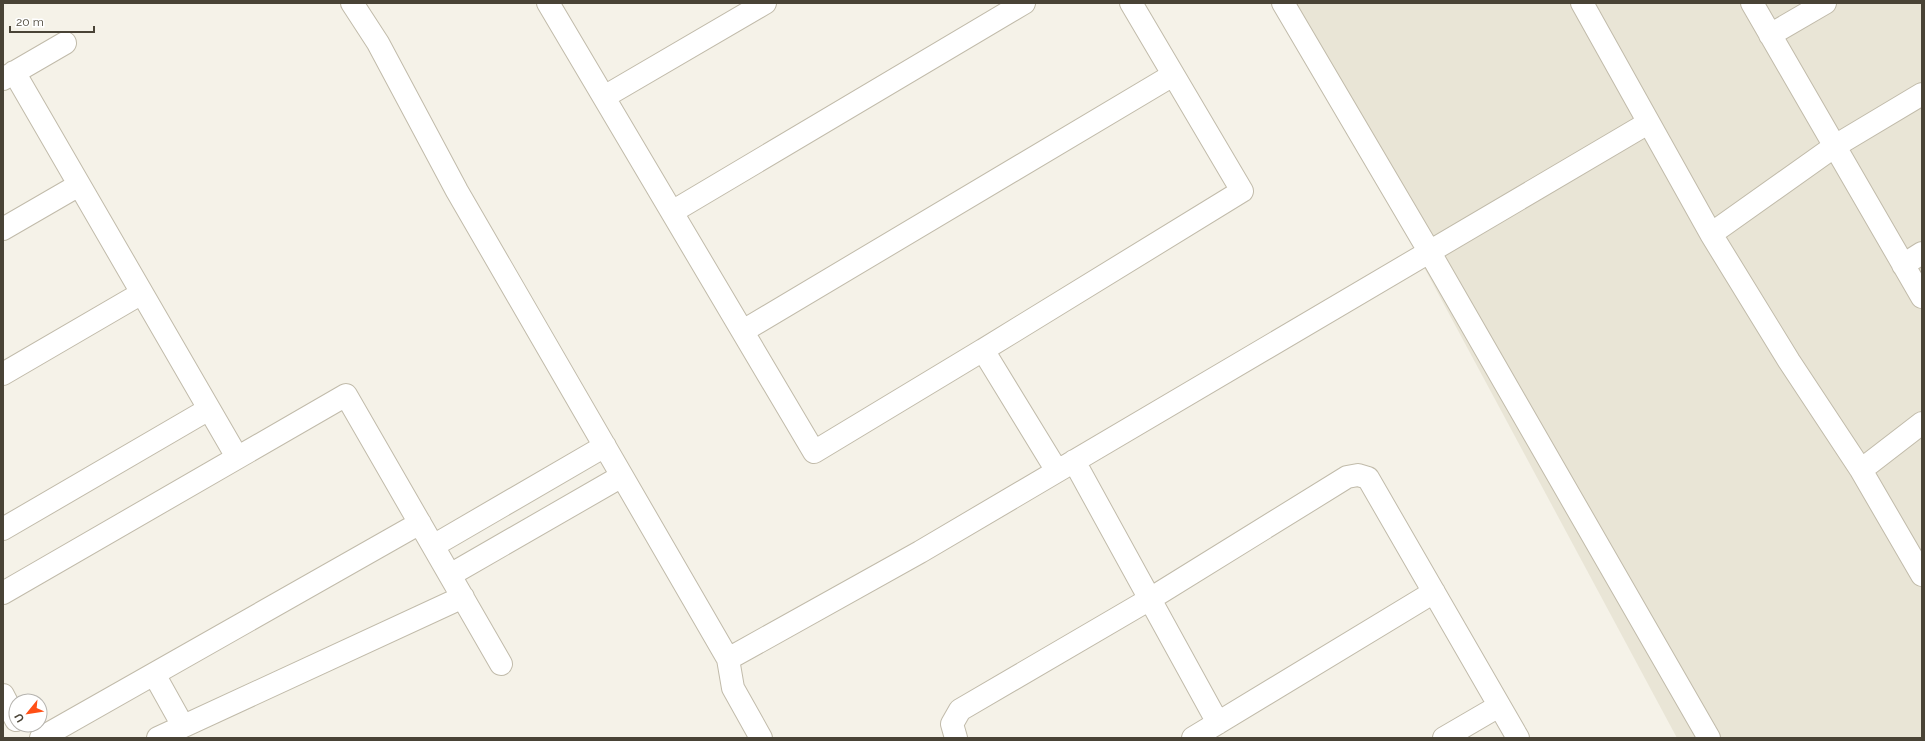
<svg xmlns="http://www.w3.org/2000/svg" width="1925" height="741" viewBox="0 0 1925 741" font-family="Raleway,sans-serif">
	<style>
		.residential { fill: #e9e5d6 }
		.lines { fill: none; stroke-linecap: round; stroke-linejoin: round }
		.minor-casing { stroke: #c1bbaa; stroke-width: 24 }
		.minor { stroke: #fff; stroke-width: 22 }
	</style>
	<rect width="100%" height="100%" fill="#f5f2e8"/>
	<path class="residential" d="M1282,3h640v735h-245z"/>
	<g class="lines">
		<g class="minor-casing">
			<path id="minor" d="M352,3l26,40 79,148 271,468 5,29 28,50
				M548,3l266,449 169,-102 74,121
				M1283,3l146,248 280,487
				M1582,3l129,231 78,127 72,109 61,105
				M1752,3l170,294
				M1770,35l55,-32
				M14,72l223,385
				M3,79l62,-36
				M604,97l161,-94
				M672,212l352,-209
				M3,229l76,-44
				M1711,234l124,-88 87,-52
				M1903,265l19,-12
				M743,331l430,-256
				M983,350l259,-159 -111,-188
				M3,374l139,-81
				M1074,461l144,262
				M1861,470l61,-47
				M3,529l206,-120
				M433,546l172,-100
				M450,575l172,-99
				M3,593l343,-198 155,269
				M728,659l192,-107 728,-429
				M154,674l29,52
				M3,695l13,25
				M41,738l379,-215
				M158,738l305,-141
				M956,738l-4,-14 8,-14 190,-111 197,-122 11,-2 10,3 150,260
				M1193,738l241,-146
				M1444,738l55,-32"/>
		</g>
		<use href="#minor" class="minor"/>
	</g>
	<rect width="1925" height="741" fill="none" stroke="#494336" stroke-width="8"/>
	<g transform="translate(28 713) rotate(240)"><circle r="19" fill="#ffffff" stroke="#b6b4af"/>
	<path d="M0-3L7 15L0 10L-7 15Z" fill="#ff4f15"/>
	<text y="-6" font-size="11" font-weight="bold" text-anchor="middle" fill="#494336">U</text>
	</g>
	<path d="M10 26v6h84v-6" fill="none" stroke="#494336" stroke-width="2"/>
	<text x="16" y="26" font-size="12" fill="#494336" stroke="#ffffff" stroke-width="3" paint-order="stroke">20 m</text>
</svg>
